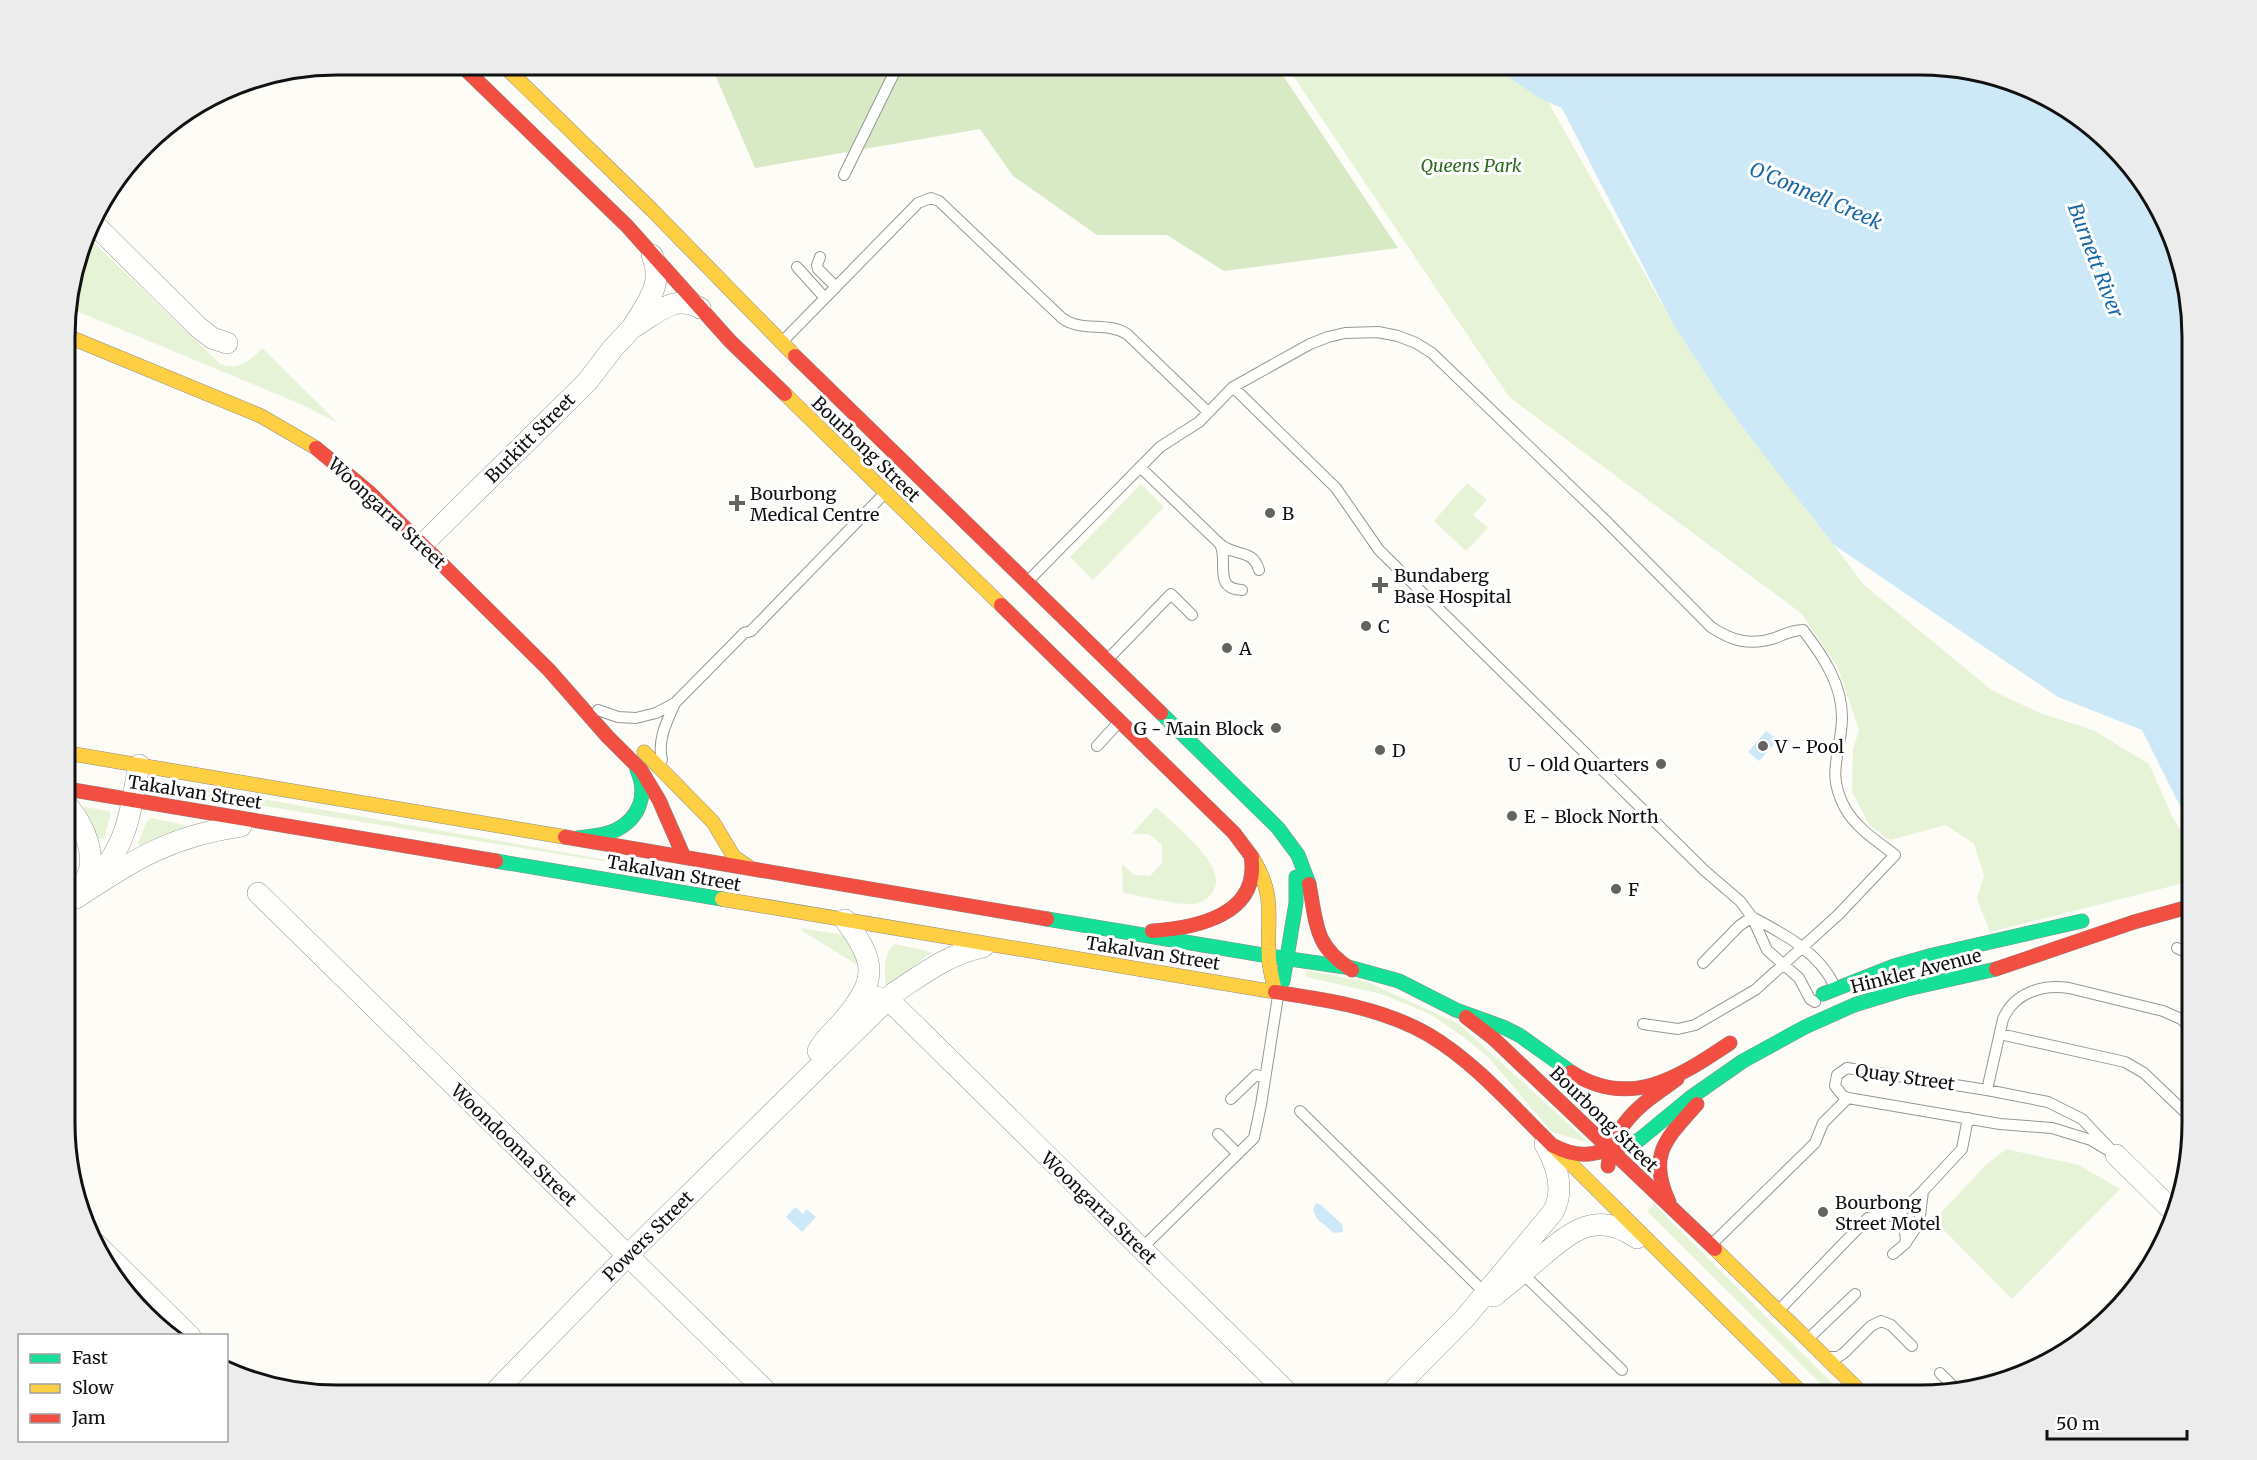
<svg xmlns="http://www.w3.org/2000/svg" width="2257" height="1460" viewBox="0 0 2257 1460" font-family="Merriweather,serif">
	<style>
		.green { fill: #e7f3d7 }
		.forest { fill: #d8eac5 }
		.water { fill: #cde8f7 }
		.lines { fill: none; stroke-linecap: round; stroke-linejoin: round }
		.river { stroke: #cde8f7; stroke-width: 33 }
		.lane-casing { stroke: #979795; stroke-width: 12 }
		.street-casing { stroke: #979795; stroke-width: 22 }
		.fast-casing { stroke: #8e8d8b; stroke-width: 15 }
		.slow-casing { stroke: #8e8d8b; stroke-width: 15 }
		.jam-casing { stroke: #8e8d8b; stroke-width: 15 }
		.lane { stroke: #fffffe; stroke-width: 10 }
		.street { stroke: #fffffe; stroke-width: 21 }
		.fast { stroke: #16e098; stroke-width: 14 }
		.slow { stroke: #ffcf43; stroke-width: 14 }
		.jam { stroke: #f24e42; stroke-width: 14 }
		.poi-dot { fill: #646362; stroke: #fff; stroke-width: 2 }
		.labels { text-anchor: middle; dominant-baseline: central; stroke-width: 6; stroke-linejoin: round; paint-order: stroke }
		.park-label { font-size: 18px; font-style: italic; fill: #2f6b1f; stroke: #fff }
		.street-label { font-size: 18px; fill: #111; stroke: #fff }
		.poi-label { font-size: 18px; fill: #111; stroke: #fff; text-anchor: start }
		.water-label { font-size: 20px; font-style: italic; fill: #1768a6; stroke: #fff }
		.rim { fill: none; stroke: #111; stroke-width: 3 }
	</style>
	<rect width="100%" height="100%" fill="#fdfcf7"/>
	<path class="green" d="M1286,65h254l-3,17 136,242 43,66 148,195 129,106 47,22 53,17 56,34 23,52 17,29 3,13v23l-202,51 -13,-33 7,-24 -10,-31 -28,-19 -56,15 -20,-14 -18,-34 1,-43 6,-19 -21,-62 -37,-55 -292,-216z
		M87,236l133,128c18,7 30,-3 42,-16l76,75 -35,-18 -236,-98z
		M1467,483l20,17 -14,15 15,13 -22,23 -32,-30z
		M1141,484l23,23 -71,73 -23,-23z
		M183,785l498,88 -1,1 -519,-85z
		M84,807l25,4 2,3 -7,24 -5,1 -3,-3 -13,-26z
		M1156,807c17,17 76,61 56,86 -5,7 -12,11 -20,11 -18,1 -49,-8 -69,-11l-1,-29 12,11 16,1 12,-13v-18l-13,-11h-17z
		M151,818l34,7v3l-45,18 -2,-3 9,-22z
		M802,928l70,12 1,2 -5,15 -7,10 -59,-36z
		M895,944l37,8 -43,34h-3c-2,-13 -3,-34 9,-42z
		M1306,970l64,13 89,41 130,119 -37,-11 -64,-75 -23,-19 -35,-24 -49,-20 -75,-17z
		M2006,1149l73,16 41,24 -108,110 -78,-79 53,-56z
		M1654,1204l190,191h-12l-185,-184z"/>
	<path class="forest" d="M711,65h565l122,183 -174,23 -57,-36h-70l-84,-59 -33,-47 -225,39z"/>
	<path class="water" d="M1550,65h370l87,14 65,32 84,90 36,119v501l-10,-11 -40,-80 -84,-33 -224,-152 -84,-108 -34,-47 -43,-66 -123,-239z
		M1766,731l12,9 -19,21 -11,-9z
		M1316,1203l5,2 21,19 1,8 -9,1 -17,-14 -4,-9z
		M795,1207l8,7 4,-5 9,8 -14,15 -16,-15z"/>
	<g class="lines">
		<path class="river" d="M1520,65l30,20 40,17"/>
		<g class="lane-casing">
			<path id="lane" d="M844,175l54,-110
				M820,257l-3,8 1,4 18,18
				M797,267l28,31
				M783,341l135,-138 13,-5 8,3 123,117c20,15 45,3 65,16l81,78
				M1233,387l103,101 43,62 326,321 35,30 12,16 15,33 32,28 11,21 5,3
				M1140,467l80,77
				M1028,581l132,-134 39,-25 34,-35 77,-43 18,-7 17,-4 33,-1 20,4 18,7 16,10 171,165 108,109c21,14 39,19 64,11 10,-4 17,-8 28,-8 20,26 39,54 39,87 0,35 -17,55 3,91 11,20 32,33 50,47l-57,60 -83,75 -60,35 -17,4 -35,-5
				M1242,590c-30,-1 -13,-30 -22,-46 14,13 33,4 39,26
				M1109,658l62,-64 21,21
				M598,710l20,7 18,1 20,-5 19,-10 69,-70 7,-2 134,-138
				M1097,746l22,-24
				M662,760c-5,-20 5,-39 13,-57
				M1752,917c32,17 67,35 83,70
				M2177,948l15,7
				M1703,963l36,-37 13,-9
				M2000,1034l125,28 19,11 48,46
				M1847,1068l140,22 61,12 34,17 34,36 -25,-15 -39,-12 -52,-4 -152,-26 -5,-2 -8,-10 2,-11z
				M1987,1090l16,-71c11,-26 39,-35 66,-31l94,23 18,8 11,10
				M1231,1099l25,-24 9,2
				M1300,1111l184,181
				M1218,1134l20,20
				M1889,1215c12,4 19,16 16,29l-12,10
				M1713,1243l102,-100 8,-20 25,-25
				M1905,1244l14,-21 4,-32
				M1141,1249l113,-111 7,-33 17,-109
				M1522,1273l100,97
				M1780,1309l88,-91 33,-6 22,-21 39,-42 6,-31
				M1808,1339l47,-45
				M1830,1357h8l6,-4 27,-27 10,-5 10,4 21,21
				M1940,1373l16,16"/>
		</g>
		<g class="street-casing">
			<path id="street" d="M91,221l107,106 14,11 15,5
				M652,255c13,29 -6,49 -20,73 23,-13 42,-35 68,-20
				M423,544l164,-162 26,-34 19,-20
				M67,805c14,17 26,40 23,62 -1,8 -6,16 -10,22
				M97,877c31,-33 34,-69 42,-112
				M258,893l512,502
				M76,898c58,-38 94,-62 165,-72
				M862,995l26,4 402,396
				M818,1051c5,-11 16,-20 24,-29 36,-42 35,-59 3,-102
				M2116,1155l60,59
				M96,1244l94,92
				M1494,1296c16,-13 32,-26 47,-39 32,-27 56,-47 96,-19
				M492,1395l135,-139 267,-263c29,-19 54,-39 89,-46
				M1389,1395l76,-77 88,-106c12,-22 4,-47 -8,-68"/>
		</g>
		<g class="fast-casing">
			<path id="fast" d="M1161,713l117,115 20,27 11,29
				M578,838c12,-2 26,-2 38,-8 24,-12 32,-36 21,-60
				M496,861l226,38
				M1047,919l222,37
				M1269,956l83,12 47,13 57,29 47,17 16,8 52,37
				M1283,981l13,-78v-26
				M1823,994l71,-28 39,-11 149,-34
				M1619,1147l20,-7 51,-42 53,-37 62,-34 49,-22 49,-15 93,-21"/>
		</g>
		<g class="slow-casing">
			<path id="slow" d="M503,65l148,144 144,147
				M67,336l194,80 55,32
				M785,394l216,211
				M644,752l69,70 21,35 16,11
				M67,753l498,84
				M1252,857c25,41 14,59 17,103 1,11 4,21 6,32
				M722,899l553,93
				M1552,1145l252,250
				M1715,1249l149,146"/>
		</g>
		<g class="jam-casing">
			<path id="jam" d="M461,65l166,161 103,115 55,53
				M795,356l366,357
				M316,448l54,45 179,177 58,66 34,34 18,30 25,57
				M1001,605l233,228 18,24
				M67,789l429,72
				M565,837l482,82
				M1309,884c8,41 5,62 43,86
				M1152,931c44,-3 109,-16 99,-75
				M1996,969l138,-47 58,-16
				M1275,992c52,8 108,16 154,43 47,28 84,72 123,110 26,14 40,10 67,2
				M1466,1017l27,21 222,211
				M1571,1072c59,38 108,5 159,-29
				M1608,1166c6,-45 34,-62 69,-87
				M1669,1202c-22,-47 -3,-63 28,-98"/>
		</g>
		<use href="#lane" class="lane"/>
		<use href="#street" class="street"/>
		<use href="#fast" class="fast"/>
		<use href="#slow" class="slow"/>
		<use href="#jam" class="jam"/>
	</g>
	<g class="poi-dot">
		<path d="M734 494h6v6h6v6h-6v6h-6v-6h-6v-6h6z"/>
		<circle cx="1270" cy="513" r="6"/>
		<path d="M1377 576h6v6h6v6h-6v6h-6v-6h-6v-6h6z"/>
		<circle cx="1366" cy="626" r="6"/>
		<circle cx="1227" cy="648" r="6"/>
		<circle cx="1276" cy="728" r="6"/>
		<circle cx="1763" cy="746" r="6"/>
		<circle cx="1380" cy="750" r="6"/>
		<circle cx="1661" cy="764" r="6"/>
		<circle cx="1512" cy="816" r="6"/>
		<circle cx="1616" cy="889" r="6"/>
		<circle cx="1823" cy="1212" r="6"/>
	</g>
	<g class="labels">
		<g class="park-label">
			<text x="1471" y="165">Queens Park</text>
		</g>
		<g class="street-label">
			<text transform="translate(530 438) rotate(-45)">Burkitt Street</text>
			<text transform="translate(866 449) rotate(44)">Bourbong Street</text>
			<text transform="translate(387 513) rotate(43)">Woongarra Street</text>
			<text transform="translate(195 792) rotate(9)">Takalvan Street</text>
			<text transform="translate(674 873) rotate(10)">Takalvan Street</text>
			<text transform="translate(1153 953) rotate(9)">Takalvan Street</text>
			<text transform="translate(1916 971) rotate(-14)">Hinkler Avenue</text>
			<text transform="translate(1905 1077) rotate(8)">Quay Street</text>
			<text transform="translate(1604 1119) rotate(44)">Bourbong Street</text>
			<text transform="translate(514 1145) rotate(44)">Woondooma Street</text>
			<text transform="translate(1099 1208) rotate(44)">Woongarra Street</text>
			<text transform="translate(648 1236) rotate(-45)">Powers Street</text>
		</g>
		<g class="poi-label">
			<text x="750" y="493">Bourbong<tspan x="750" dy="21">Medical Centre</tspan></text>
			<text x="1282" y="513">B</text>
			<text x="1394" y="575">Bundaberg<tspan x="1394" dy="21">Base Hospital</tspan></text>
			<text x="1378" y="626">C</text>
			<text x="1239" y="648">A</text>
			<text x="1264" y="728" text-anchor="end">G - Main Block</text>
			<text x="1775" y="746">V - Pool</text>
			<text x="1392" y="750">D</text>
			<text x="1649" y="764" text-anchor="end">U - Old Quarters</text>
			<text x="1524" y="816">E - Block North</text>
			<text x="1628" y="889">F</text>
			<text x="1835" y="1202">Bourbong<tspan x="1835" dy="21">Street Motel</tspan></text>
		</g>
		<g class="water-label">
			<text transform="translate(1816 195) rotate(23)">O'Connell Creek</text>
			<text transform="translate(2096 260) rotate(69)">Burnett River</text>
		</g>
	</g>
	<path d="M0 0H2257V1460H0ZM337 75H1920A262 262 0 0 1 2182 337V1123A262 262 0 0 1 1920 1385H337A262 262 0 0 1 75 1123V337A262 262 0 0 1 337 75Z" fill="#ececec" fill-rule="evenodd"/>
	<path class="rim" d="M337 75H1920A262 262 0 0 1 2182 337V1123A262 262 0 0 1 1920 1385H337A262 262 0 0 1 75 1123V337A262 262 0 0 1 337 75Z"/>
	<rect x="18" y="1334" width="210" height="108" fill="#ffffff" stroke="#a0a0a0" stroke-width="1.5"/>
	<rect x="30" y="1354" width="30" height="9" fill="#16e098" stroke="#a0a0a0" stroke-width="1.5"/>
	<text x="72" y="1364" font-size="18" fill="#111111">Fast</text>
	<rect x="30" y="1384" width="30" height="9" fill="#ffcf43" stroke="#a0a0a0" stroke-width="1.5"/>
	<text x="72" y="1394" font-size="18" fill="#111111">Slow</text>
	<rect x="30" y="1414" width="30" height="9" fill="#f24e42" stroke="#a0a0a0" stroke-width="1.5"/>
	<text x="72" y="1424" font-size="18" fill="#111111">Jam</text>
	<path d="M2047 1430v9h140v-9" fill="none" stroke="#111111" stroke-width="3"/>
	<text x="2056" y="1430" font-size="18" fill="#111111" stroke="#ffffff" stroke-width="4.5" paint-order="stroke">50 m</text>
</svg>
